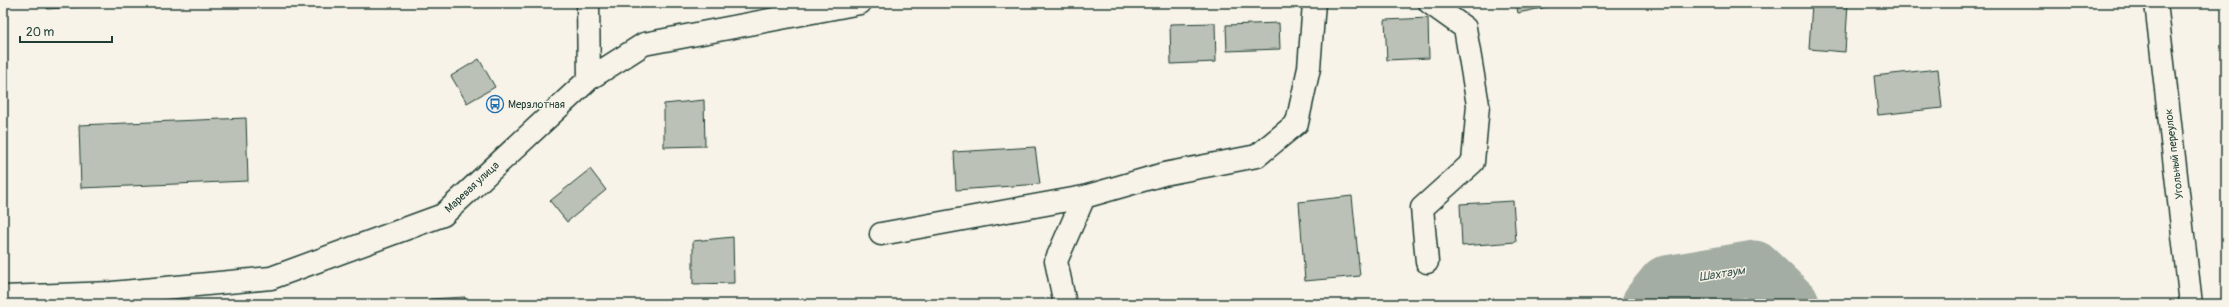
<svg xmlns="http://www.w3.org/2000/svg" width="2229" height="307" viewBox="0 0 2229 307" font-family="Pangolin,sans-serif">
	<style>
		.green { fill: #d3d5ca; stroke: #79897f }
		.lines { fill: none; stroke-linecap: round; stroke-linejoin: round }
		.river { stroke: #a4ada3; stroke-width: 55 }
		.building { fill: #bbc1b6; stroke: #1f3d34 }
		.minor-casing { stroke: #1f3d34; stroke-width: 25 }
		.minor { stroke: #f7f3e8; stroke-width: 22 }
		.labels { text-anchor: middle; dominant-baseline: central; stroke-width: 3; stroke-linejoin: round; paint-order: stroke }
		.poi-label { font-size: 11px; fill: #1f3d34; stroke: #f7f3e8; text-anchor: start }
		.street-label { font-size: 11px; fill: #1f3d34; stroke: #f7f3e8 }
		.water-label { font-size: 12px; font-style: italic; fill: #405950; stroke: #f7f3e8 }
	</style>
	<rect width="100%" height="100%" fill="#f7f3e8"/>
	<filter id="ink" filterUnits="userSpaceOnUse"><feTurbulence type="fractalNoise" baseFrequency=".025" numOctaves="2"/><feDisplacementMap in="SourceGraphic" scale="8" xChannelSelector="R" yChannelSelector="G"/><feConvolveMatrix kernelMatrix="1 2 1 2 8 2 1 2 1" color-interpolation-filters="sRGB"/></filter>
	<g filter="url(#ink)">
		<path class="green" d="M1700,292l27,12h-49z"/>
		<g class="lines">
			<path class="river" d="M1649,304l17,-21 88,-15 38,36"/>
		</g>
		<path class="building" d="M47,3h91l-91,6z
			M1516,3h39l1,2 -38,8z
			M1812,3h36l-3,49 -36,-3z
			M1428,18l1,40 -42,2 -2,-40z
			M1215,23l1,39 -45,2 -1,-40z
			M1279,23l1,26 -53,2 -1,-26z
			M479,59l16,28 -28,16 -16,-27z
			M1938,69l4,39 -64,7 -4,-39z
			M704,100l1,46 -41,1v-43z
			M246,118l2,63 -167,7 -2,-63z
			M1035,147l5,37 -84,6 -2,-38z
			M590,169l16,21 -39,32 -17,-21z
			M1352,196l8,80 -55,5 -6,-79z
			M1513,201l3,41 -54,4 -2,-42z
			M733,237l1,46 -41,1v-43z
			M465,297v7h-35v-5z
			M419,302v2h-25z"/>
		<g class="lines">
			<g class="minor-casing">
				<path id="minor" d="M588,3l1,76
					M2156,3l35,301
					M881,234l203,-37
					M1427,262l-5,-54 51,-46 5,-57 -13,-77 -35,-25
					M3,297l109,-4 159,-15 172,-63 146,-136 55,-35 216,-41
					M1065,304l-9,-43 28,-64 80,-23 93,-18 40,-33 12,-55 5,-65"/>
			</g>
			<use href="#minor" class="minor"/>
		</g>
	</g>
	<defs>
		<g id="bus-ring" transform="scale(0.9)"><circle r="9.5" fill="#f7f3e8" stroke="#1f6fb2" stroke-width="1.5"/><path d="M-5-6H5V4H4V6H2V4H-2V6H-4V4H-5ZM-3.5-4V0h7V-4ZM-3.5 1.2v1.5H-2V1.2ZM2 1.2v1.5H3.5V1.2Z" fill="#1f6fb2"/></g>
	</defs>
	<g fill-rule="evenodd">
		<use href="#bus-ring" x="495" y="104"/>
	</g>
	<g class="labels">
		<g class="poi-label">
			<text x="508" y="104">Мерзлотная</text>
		</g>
		<g class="street-label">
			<text transform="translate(2174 154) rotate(-97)">Угольный переулок</text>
			<text transform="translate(472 187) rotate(-43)">Маревая улица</text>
		</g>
		<g class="water-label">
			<text transform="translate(1722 274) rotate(-9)">Шахтаум</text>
		</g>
	</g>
	<rect width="2229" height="307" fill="none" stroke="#f7f3e8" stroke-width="16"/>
	<rect x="8" y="8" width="2213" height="291" fill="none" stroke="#1f3d34" stroke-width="1.5" filter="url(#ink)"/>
	<path d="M20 36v6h92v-6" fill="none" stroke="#1f3d34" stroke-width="2"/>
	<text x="26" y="36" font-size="12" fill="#1f3d34" stroke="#f7f3e8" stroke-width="3" paint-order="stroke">20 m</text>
</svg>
